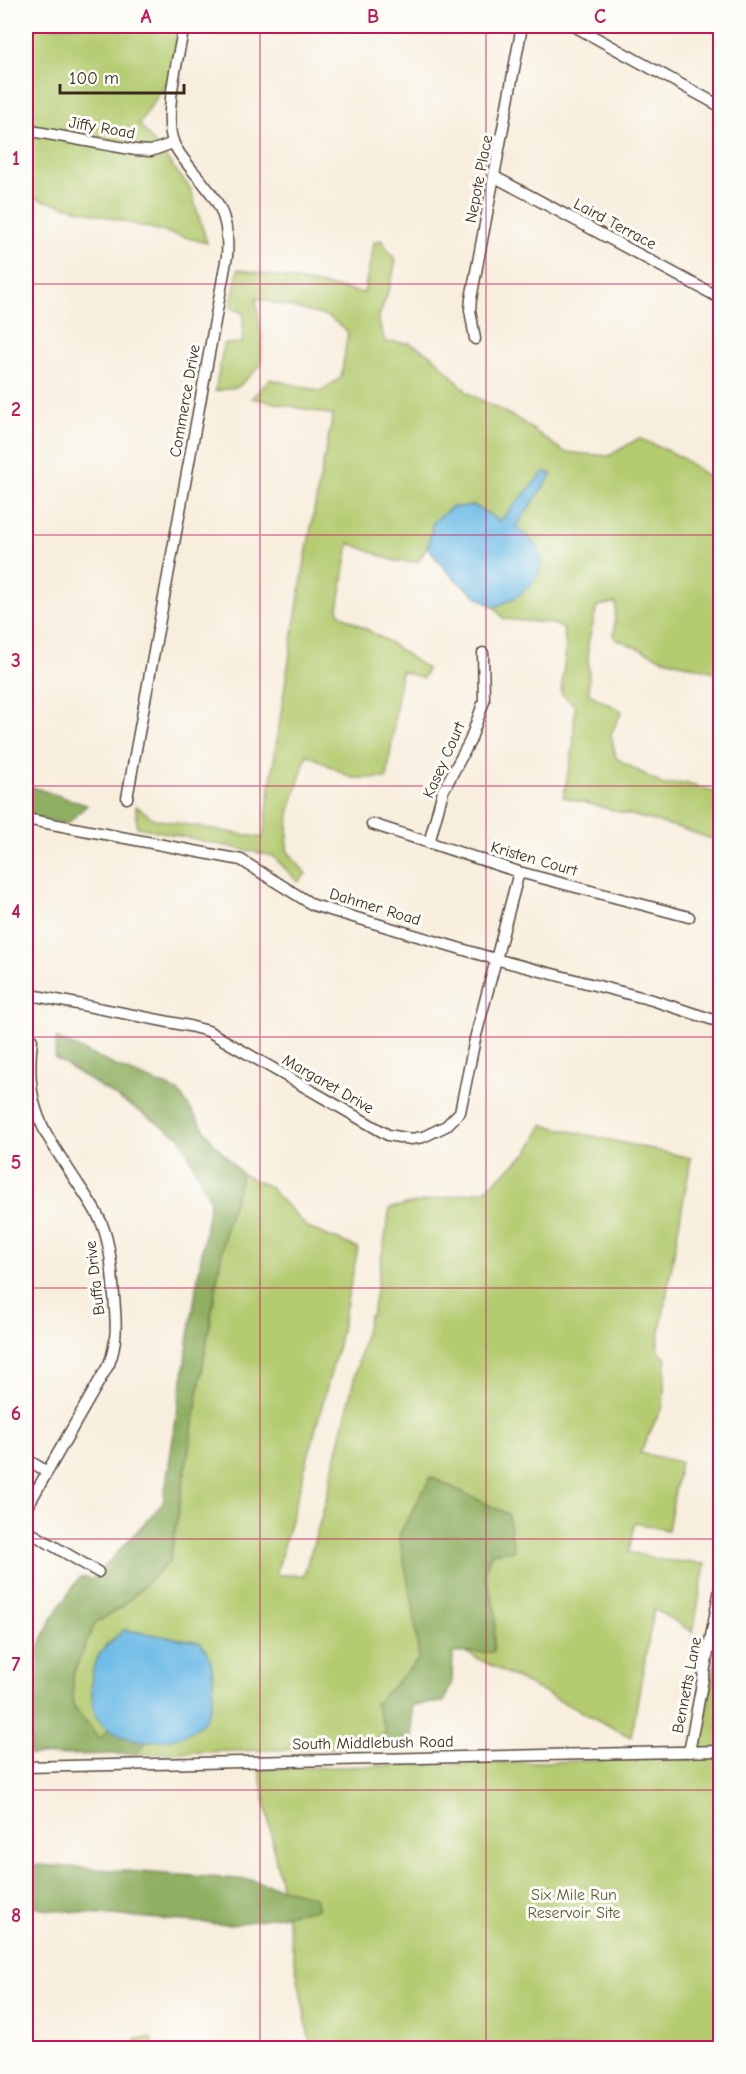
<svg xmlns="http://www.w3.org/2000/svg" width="746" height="2074" viewBox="0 0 746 2074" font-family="'Comic Neue',sans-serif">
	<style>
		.green { fill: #b4cb70; stroke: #787a47; stroke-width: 1.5 }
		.forest { fill: #8faf62; stroke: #656c40; stroke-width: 1.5 }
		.water { fill: #6bbae6; stroke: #537282; stroke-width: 1.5 }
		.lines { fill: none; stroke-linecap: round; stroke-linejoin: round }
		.minor-casing { stroke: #57473b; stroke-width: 13 }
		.minor { stroke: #fff; stroke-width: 10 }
		.grid { fill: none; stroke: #c2185b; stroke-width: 1.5; stroke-opacity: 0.55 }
		.labels { text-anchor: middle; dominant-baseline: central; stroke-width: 6; stroke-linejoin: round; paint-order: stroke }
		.street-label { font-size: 16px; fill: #3b2a1e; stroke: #fdfcf7 }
		.park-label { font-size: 16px; fill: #5f5a37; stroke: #fdfcf7 }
		.neatline { fill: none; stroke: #c2185b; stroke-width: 2 }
		.grid-label { font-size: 20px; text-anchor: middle; font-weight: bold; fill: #c2185b }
	</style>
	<rect width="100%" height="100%" fill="#fdfcf7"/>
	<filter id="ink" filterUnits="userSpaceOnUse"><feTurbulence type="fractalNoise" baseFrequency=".0167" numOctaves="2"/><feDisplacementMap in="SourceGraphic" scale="12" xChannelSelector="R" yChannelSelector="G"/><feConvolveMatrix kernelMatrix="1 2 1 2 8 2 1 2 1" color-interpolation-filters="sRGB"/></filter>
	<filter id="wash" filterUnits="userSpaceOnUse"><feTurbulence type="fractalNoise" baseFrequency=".008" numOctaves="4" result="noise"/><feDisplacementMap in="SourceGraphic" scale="24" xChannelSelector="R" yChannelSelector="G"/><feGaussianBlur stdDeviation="1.35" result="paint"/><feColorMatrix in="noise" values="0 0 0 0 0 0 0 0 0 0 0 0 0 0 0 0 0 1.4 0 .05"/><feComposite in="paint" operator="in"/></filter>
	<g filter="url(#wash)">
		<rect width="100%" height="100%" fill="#f8eedd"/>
		<path class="green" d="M26,26h156l-9,48 -34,50 51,64 17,55 -181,-47z
			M381,240l15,21 -7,28 -11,30 7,23 25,1 23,13 35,37 53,28 43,31 45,4 30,-18 40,18 41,29v196l-6,-9 -53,-14 -47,-20 2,-35 -19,3 -9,38 1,50 33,17 -11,23 5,24 47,27 22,-2 35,11v48l-40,-14 -117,-31 10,-47 2,-44 -14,-13 5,-46 -3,-19 -13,-5 -46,-4 -10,-12 8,-3 38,-34c0,-24 -6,-28 -25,-43l37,-53 -52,47 -25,-15 -23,1 -19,15 -5,24 -10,16 -23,-1 -46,-18 -11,66 3,6 46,26 40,28 -4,9 -22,-7 -14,107h-35l-45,-24 -18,59 -2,37 19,24 -8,8 -25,-26 -136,-29 -1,-21 18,13 109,19c20,-142 40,-283 70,-423l-81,-17 18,-19 50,12 21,-13 7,-46 -19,-15 -73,-19 6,42 -1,25 -23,22 -23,4 9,-47 18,-1 2,-29 -13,-7 7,-38 126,24 10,-51z
			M543,1125l148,33 -34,190 9,11 -3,46 -23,48 40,9 -12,68 -33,-7 -6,29 33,8 43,4 -12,68 -39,-23 -23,128 -205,-105 -10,-2 3,29 -43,45 10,28 -20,15 -230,7 12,-14h14l37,-98 -75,-12 -19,16 -4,76 8,8 -10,9 -26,-33v-32l22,-51 27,-16 48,-46 56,-334 16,-53 26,12 40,42 50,20 -21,102 -61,225h28l20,-67 45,-193h3l18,-107 95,-18 43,-38z
			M720,1634v414h-409l-52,-279 440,-11z
			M152,2038l2,10h-17l-1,-8z"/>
		<path class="forest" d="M26,785l61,20 -20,19 -41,-8z
			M56,1038l62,29 60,24 35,51 29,32 -16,53 -56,334 -48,46 -27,16 -22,51v32l26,33 10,-9 25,10h14l-12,14 -107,1 4,-59 -7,-21 27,-59 27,-39 13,2 70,-76 47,-303 -30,-63 -125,-79z
			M431,1477l77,37 6,36 -23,3 -6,20 11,41 -3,38 -40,1 -1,28 -8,21 -32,3 1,44 -47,-2 20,-15 -11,-28 44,-45 -6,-53 -14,-71z
			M26,1864l225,16 64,17 3,12 -88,16 -188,-16 -16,-3z"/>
		<path class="water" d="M544,472l8,2 -36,53c8,7 18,13 23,24 12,27 -24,49 -45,56 -27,-16 -50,-34 -66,-61l5,-24 19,-15 23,-1 25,15z
			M124,1630l76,12c13,18 12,20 13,42 0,9 -2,23 -6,32 -18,33 -96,34 -112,-2 -2,-5 -2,-12 -3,-18 -3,-35 6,-44 32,-66z"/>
	</g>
	<g filter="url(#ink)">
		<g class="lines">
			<g class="minor-casing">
				<path id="minor" d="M574,26l146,80
					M26,130l110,20 15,1 22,-8
					M495,177l225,121
					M475,339l-5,-29 1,-11 51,-273
					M127,798l100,-542c3,-40 -9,-57 -35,-86 -6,-8 -14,-17 -18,-26 -12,-26 5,-90 10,-118
					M26,819l215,41 72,45 182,54 157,41 68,22
					M372,824l147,48 170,45
					M429,843l14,-52 27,-50 14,-40 -1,-48
					M26,994l163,32 19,5 180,104 23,4 12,-2 23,-11 14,-14 15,-73 44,-167
					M26,1459l20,12
					M26,1509l83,-145c9,-22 7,-44 5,-68 -2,-24 -3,-49 -12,-72 -6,-14 -15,-27 -24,-40 -35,-54 -54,-75 -46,-144
					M26,1530l72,42
					M689,1752l31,-163
					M26,1767l694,-16"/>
			</g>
			<use href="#minor" class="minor"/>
		</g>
	</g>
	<path class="grid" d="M260,26v2022M486,26v2022M26,284h694M26,535h694M26,786h694M26,1037h694M26,1288h694M26,1539h694M26,1790h694"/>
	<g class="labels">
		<g class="street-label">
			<text transform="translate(102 128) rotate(10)">Jiffy Road</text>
			<text transform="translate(479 179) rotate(-79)">Nepote Place</text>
			<text transform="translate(615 224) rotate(28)">Laird Terrace</text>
			<text transform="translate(185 401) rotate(-80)">Commerce Drive</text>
			<text transform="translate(444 760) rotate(-66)">Kasey Court</text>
			<text transform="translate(534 859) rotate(16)">Kristen Court</text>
			<text transform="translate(375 907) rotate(17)">Dahmer Road</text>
			<text transform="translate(328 1084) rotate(30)">Margaret Drive</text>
			<text transform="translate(95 1278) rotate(-97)">Buffa Drive</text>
			<text transform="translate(687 1685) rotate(-79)">Bennetts Lane</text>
			<text transform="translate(373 1743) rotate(-1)">South Middlebush Road</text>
		</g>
		<g class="park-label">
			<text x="574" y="1895">Six Mile Run<tspan x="574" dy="18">Reservoir Site</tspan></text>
		</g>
	</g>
	<rect width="746" height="2074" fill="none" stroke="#fdfcf7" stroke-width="66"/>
	<path d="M60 84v9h124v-9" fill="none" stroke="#3b2a1e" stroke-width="3"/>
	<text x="69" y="84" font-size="18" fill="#3b2a1e" stroke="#fdfcf7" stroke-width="4.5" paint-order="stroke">100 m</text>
	<rect x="33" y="33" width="680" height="2008" class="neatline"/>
	<g class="grid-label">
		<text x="146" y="23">A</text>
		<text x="373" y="23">B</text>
		<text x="600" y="23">C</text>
		<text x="16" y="165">1</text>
		<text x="16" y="416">2</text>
		<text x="16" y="667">3</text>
		<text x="16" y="918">4</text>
		<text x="16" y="1169">5</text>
		<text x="16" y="1420">6</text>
		<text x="16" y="1671">7</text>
		<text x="16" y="1922">8</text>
	</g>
</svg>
